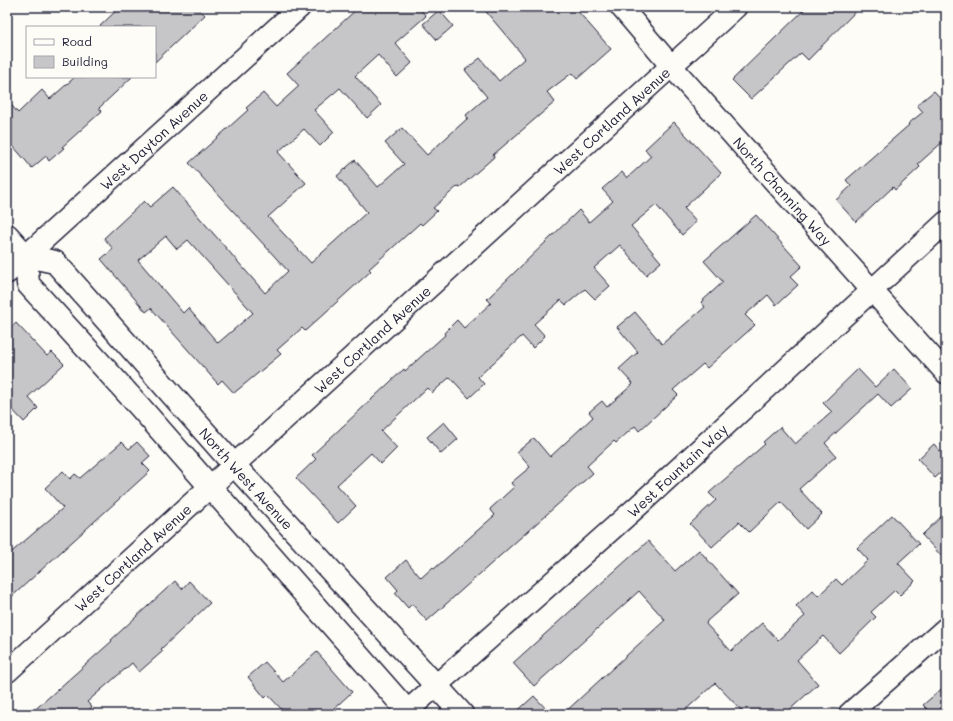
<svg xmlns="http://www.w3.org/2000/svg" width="953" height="721" viewBox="0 0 953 721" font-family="Mali,sans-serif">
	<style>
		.building { fill: #c6c6c8; stroke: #22223b; fill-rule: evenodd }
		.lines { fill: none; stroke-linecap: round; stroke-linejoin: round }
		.minor-casing { stroke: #22223b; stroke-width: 24 }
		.major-casing { stroke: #22223b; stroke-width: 25 }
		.minor { stroke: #fdfcf7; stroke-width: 21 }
		.major { stroke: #fdfcf7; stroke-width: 22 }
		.labels { text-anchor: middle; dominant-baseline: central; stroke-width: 3; stroke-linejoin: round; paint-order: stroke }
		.street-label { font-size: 14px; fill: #22223b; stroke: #fdfcf7 }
	</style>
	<rect width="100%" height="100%" fill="#fdfcf7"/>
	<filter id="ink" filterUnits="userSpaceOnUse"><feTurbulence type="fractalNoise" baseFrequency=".025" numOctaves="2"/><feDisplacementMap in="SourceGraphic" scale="8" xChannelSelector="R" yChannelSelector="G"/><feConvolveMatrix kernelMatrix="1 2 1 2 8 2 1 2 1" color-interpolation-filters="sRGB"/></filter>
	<g filter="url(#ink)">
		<path class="building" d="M120,7h77l8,8 -50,47v-35h-56z
			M359,7h59l8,9 -31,27 17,20 -15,14 -19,-22 -23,21 26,29 -14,13 -27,-30 -26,22 20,22 -14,14 -16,-17 -26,23 28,31 -38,34 43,46 56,-51 -30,-36 18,-16 23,27 26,-23 -19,-21 17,-15 25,27 41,-37 -2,-3 21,-18 -22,-27 15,-12 19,23 26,-23 -43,-51h92l37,42 -34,30 -5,-6 -25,19 8,10 -62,53 1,2 -34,30 -2,-1 -25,22 4,3 -15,14 -2,-2 -51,46 2,2 -66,60 -3,-3 -25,22 4,4 -47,39 -12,-13 -4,4 -67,-76 -5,4 -45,-53 12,-10 -9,-11 40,-37 6,6 23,-20 92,106 23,-22 -99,-108 59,-53 -2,-2 17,-15 13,14 23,-21 -12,-13zM166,236l11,13 11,-9 65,73 -35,30 -30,-35 -5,5 -45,-53z
			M807,7h53l-52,53 -7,-7 -50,46 -19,-19z
			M439,10l14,16 -16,14 -14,-16z
			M75,77h57l-33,31 3,3 -40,36 2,1 -15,13 -3,-5 -14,12 -25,-29v-39l11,13 24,-23 8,9z
			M934,91l12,13v35l-28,25 2,3 -25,23 -2,-3 -37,35 -20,-22 15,-14 -5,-6 63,-55 -1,-1 15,-12 -6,-7z
			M674,122l47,51 -37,35 12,14 -14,13 -26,-30 -25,21 30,36 -15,13 -26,-30 -26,23 16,18 -15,13 -10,-10 -19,16 -5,-5 -27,24 11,12 -12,12 -11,-12 -44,41 6,7 -15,14 -19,-21 -18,16 -5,-5 -46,43 16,17 -16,16 -10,-11 -34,32 19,21 -18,17 -42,-45 20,-19 -4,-4 92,-86 1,2 40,-36 -1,-2 13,-13 7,8 27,-25 -4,-4 92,-89 10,12 24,-21 -11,-12 20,-17 5,6 24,-22 -6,-7z
			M756,215l46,51 -12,11 8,8 -22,20 -8,-10 -23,20 10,10 -48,43 -4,-4 -30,26 5,5 -39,36 -4,-5 -19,17 -2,-2 -27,25 6,7 -166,148 -15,-17 -4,4 -13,-15 3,-3 -11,-13 19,-17 15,18 12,-11 1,2 61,-54 -5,-6 24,-22 -3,-4 19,-16 -13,-15 17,-14 16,19 43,-40 -4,-5 13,-11 5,6 26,-23 -14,-15 19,-17 -21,-25 18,-15 27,32 43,-37 -4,-5 22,-20 -19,-21z
			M16,323l31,33 5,-4 12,12 -36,33 10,11 -14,14 -17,-18v-73z
			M858,369l17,18 19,-18 18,20 -21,19 -13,-14 -53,49 11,13 -37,33 23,25 -16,15 -25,-27 -32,30 -10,-10 -27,25 -22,-23 26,-24 -7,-7 56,-49 -2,-2 17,-15 15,17 37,-32 -9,-9z
			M444,422l14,17 -17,15 -14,-17z
			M122,442l7,7 8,-7 13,14 -8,7 8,8 -143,130v-45l56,-48 -18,-20 18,-17 7,8 5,-5 5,4z
			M934,444l12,14v10l-11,10 -17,-19z
			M946,512v49l-24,-26z
			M892,515l27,29 -21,19 17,18 -15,14 -5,-5 -24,22 5,5 -37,36 -16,-17 -26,24 21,24 -33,30h-40l-30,-31 -34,31h-118l102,-94 -26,-29 -105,95 -21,-23 135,-122 27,30 24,-21 39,44 -31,27 -1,3 25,27 31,-28 16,17 27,-24 -9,-10 17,-16 5,6 18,-17 6,6 26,-25 -11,-12z
			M175,581l7,8 7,-8 21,22 -49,46 2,2 -24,21 -7,-9 -45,39 5,5 -8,7h-54l82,-73 -1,-1z
			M317,652l35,40 -24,22h-42l-18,-19 -3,3 -17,-21 17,-15 18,20z
			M946,685v29h-14l-9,-9z
			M534,696l17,18h-37z"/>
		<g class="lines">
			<g class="minor-casing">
				<g id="minor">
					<path id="s1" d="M621,7l51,60 274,306"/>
					<path id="s2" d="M7,273l293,-266"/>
					<path id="s3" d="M7,672l729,-665"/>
					<path id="s4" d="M404,714l234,-208 308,-284"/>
					<path d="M849,714l97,-86"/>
				</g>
			</g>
			<g class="major-casing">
				<g id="major">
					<path id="s5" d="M7,235l19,21 29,6 179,203 228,249"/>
					<path d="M26,256l2,28 112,123 270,307"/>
				</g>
			</g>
			<use href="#minor" class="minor"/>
			<use href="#major" class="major"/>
		</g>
	</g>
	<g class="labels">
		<g class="street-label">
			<text stroke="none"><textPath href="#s3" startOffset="818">West Cortland Avenue</textPath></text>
			<text stroke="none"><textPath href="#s2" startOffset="198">West Dayton Avenue</textPath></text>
			<text stroke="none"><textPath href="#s1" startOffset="245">North Channing Way</textPath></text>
			<text stroke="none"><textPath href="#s3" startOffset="494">West Cortland Avenue</textPath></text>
			<text stroke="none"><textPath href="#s4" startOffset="366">West Fountain Way</textPath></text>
			<text stroke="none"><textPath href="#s5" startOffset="347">North West Avenue</textPath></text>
			<text stroke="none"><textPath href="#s3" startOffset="170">West Cortland Avenue</textPath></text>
		</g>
	</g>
	<rect width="953" height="721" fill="none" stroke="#fdfcf7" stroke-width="24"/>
	<rect x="12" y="12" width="929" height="697" fill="none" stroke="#22223b" stroke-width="1.5" filter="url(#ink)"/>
	<rect x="26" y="26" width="130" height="52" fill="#fdfcf7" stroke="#a5a5ac"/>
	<rect x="34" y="39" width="20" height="6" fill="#fdfcf7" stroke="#a5a5ac"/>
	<text x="62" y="46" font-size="12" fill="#22223b">Road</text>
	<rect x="34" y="56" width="20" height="12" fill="#c6c6c8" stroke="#a5a5ac"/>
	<text x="62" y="66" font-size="12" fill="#22223b">Building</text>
</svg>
